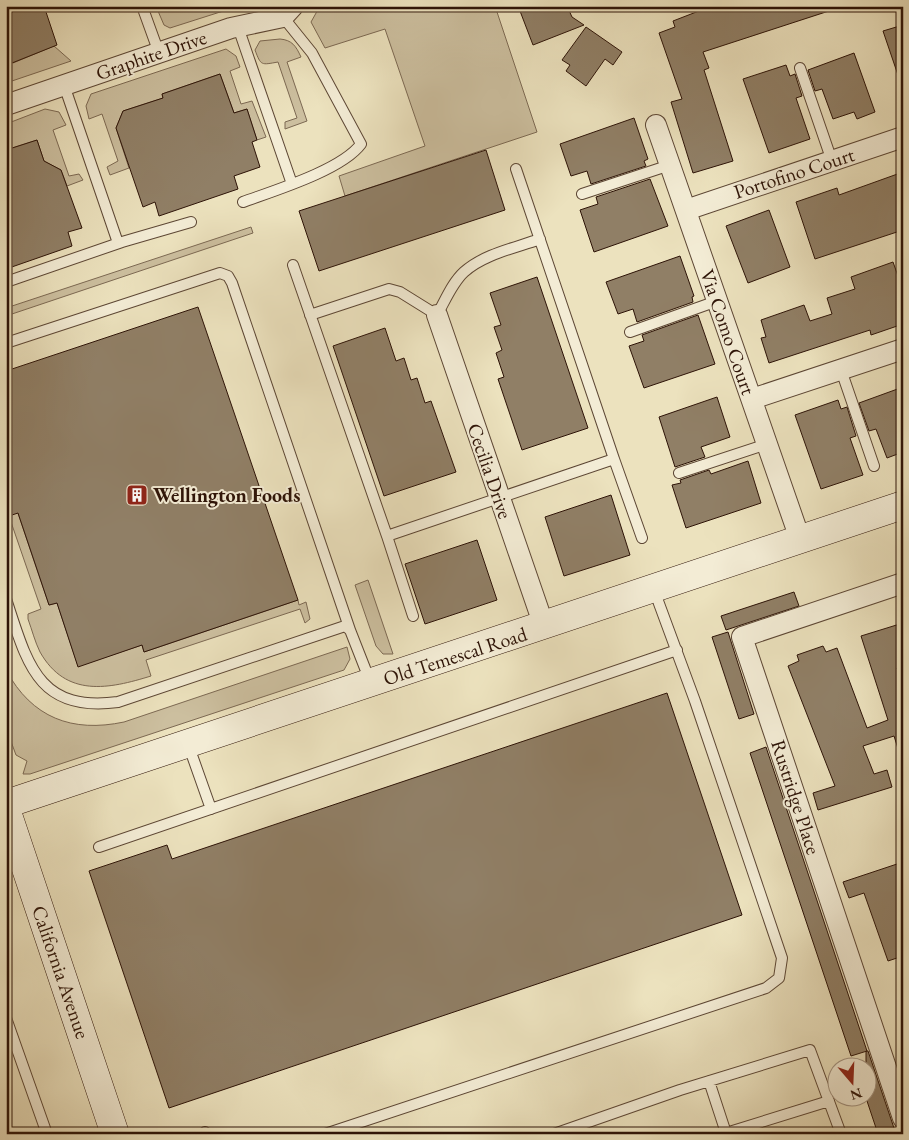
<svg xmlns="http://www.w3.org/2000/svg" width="909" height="1140" viewBox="0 0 909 1140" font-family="'EB Garamond',serif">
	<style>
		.green { fill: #ccbf9f; stroke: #7c6953 }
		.building { fill: #907f66; stroke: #2d1307 }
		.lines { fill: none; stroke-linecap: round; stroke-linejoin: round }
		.lane-casing { stroke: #5d4735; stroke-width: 12 }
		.street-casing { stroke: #5d4735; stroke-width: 22 }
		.secondary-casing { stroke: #2d1307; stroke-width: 29 }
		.lane { stroke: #f3ecd5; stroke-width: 10 }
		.street { stroke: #f3ecd5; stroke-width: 20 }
		.secondary { stroke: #f3ecd5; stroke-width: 28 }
		.labels { text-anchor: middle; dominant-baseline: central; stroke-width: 4; stroke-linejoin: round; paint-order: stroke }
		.street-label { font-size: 20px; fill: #2d1307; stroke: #f3ecd5 }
		.poi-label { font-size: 20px; font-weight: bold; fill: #2d1307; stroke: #f3ecd5; text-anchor: start }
	</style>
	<rect width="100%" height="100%" fill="#ece2be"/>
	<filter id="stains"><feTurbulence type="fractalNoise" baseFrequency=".004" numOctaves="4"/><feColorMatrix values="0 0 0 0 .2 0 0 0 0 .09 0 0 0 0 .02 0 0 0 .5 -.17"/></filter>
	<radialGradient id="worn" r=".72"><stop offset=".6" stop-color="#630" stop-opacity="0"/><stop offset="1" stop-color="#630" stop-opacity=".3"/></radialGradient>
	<path class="green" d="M172,6h67l-69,22 -6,-3 -6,-14z
		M320,6h175l42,126 -192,64 -6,-20 86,-30 -40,-117 -60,19 -14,-26z
		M280,39c12,1 16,7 21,18l-14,5 20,59 -22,8v-7l12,-4 -19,-56c-17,3 -17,4 -23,-12l5,-9z
		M6,45l7,18 41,-17 17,15 -65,22z
		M226,49l10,7 4,11 -10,4 11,33 11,-3 14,36 -9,3 -10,-31 -13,4 -14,-39 -58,20 1,4 -40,13 -7,17 13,40 -19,7 -3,-8 11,-6 -16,-47 -13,5 -3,-13 5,-12z
		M45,109l14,3 7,13 -13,5 16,46 10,-2 4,6 -16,6 -6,-16 -17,-9 -7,-21 -31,10v-26z
		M251,227l2,6 -247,83v-8z
		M6,478l43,127 8,-2 21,63 64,-21 2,7 154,-52 1,5 7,-3 4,17 -5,4 -5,-14 -154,51 5,16c-42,13 -85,22 -111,-24 -5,-10 -8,-22 -12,-33v-5l13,-5 -30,-87 -5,1z
		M368,580l25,74h-10l-7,-8 -21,-61z
		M347,647l3,12 -6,11 -314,104h-7l4,-13 -11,-6 -10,-27v-58c26,48 66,63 118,52z"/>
	<path class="building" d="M6,6h38l13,39 -45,18 -6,-18z
		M533,6h34l5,11 12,8 -51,20 -13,-34z
		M703,6h132v3l-132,43 6,16 -5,2 29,91 -40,12 -22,-71 11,-3 -23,-66 16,-6 -2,-6 31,-12z
		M903,25v55l-3,1 -17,-50z
		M586,27l36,25 -9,13 -8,-6 -19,27 -20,-15 4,-6 -8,-5z
		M854,53l21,59 -18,7 -3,-7 -21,7 -11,-30 -7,2 -7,-21z
		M786,65l4,11 5,-2 7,22 -6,2 14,41 -41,14 -26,-74z
		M220,74l14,39 13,-4 10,31 -5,2 8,25 -26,9 4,13 -79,27 -4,-14 -12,5 -27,-79 7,-17 40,-13 -1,-4z
		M634,118l14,41 -4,2 2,5 -55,18 -4,-13 -16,5 -11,-32z
		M37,140l7,21 17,9 21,58 -14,4 4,14 -66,23v-119z
		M486,150l19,60 -186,61 -20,-60z
		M903,172v58l-88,29 -19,-57 41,-14 2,7z
		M650,179l18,47 -74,26 -14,-42 18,-6 -2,-7z
		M769,210l21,57 -42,16 -22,-57z
		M680,256l14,40 -2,1 1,5 -56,20 -4,-13 -15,5 -12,-32z
		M893,262l10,28v34l-32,11 -1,-5 -101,33 -8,-25 5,-1 -5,-17 43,-15 6,16 22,-7 -5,-16 28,-9 -4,-12z
		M537,277l51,151 -66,22 -24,-71 6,-2 -8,-24 6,-3 -8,-23 7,-2 -11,-32z
		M198,307l100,293 -154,52 -2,-7 -64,22 -21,-64 -8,2 -31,-92 -12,4v-146z
		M698,315l17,49 -71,24 -15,-42 15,-5 -2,-6z
		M385,328l11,33 8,-3 7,22 6,-2 8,25 6,-2 25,71 -72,24 -51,-150z
		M903,387v65l-16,6 -11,-29 -7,2 -10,-28z
		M717,397l13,40 -29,10 4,10 -30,10 -16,-50z
		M838,400l3,9 6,-2 9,29 -6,2 13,37 -42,14 -26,-74z
		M748,461l13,42 -75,25 -14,-43 9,-2 -1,-3 29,-10 2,4z
		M611,495l19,60 -66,21 -19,-59z
		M477,540l20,60 -72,24 -20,-60z
		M794,592l5,14 -73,24 -5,-14z
		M903,623v43l-6,2 6,18v69h-3l-6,-19 -31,10 11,28 13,-4 5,17 -74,23 -5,-17 22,-7 -47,-120 11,-5 -2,-6 26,-9 3,6 11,-4 30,80 21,-8 -27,-84z
		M728,632l26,82 -15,5 -27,-82z
		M667,693l75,222 -573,193 -80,-237 78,-26 5,14z
		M766,747l101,304 -16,5 -101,-303z
		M903,862v94l-15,5 -24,-68 -15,5 -6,-16z
		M866,1051h2l28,83h-18l-12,-36z"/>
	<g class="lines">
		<g class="lane-casing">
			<path id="lane" d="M142,6l17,47
				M238,27l54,157
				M800,68l32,93
				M64,85l54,158
				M582,194l88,-29
				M243,202c30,-11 99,-32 118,-58l-49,-91 -29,-36
				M293,265l94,271 227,-77 -98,-290
				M6,282l116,-40 69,-20
				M310,315l79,-26 11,3 37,23c8,-14 15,-32 27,-43 20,-18 51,-24 76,-33
				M630,332l87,-31
				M6,343l214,-70 8,3 4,7 118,347
				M841,370l33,96
				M614,459l28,79
				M679,473l88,-29
				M387,536l26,80
				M6,599c21,63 31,114 112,103l227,-76 5,4 20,51
				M188,744l23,65
				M99,847l578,-197
				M6,1018l41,116
				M709,1081l17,52 103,-32
				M205,1132v2
				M325,1134l441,-146 13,-10 3,-20 -87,-257 -41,-111
				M554,1134l126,-44 130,-40 31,84"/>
		</g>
		<g class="street-casing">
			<path id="street" d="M6,105l225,-77 52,-11 10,-11
				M656,125l144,414
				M686,210l217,-73
				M437,315l107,311
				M752,399l151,-50
				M903,583l-161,54 161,481"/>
		</g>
		<g class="secondary-casing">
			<path id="secondary" d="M6,804l897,-299
				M6,809l109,325"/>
		</g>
		<use href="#lane" class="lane"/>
		<use href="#street" class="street"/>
		<use href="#secondary" class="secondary"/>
	</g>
	<defs>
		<g id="building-square" transform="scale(1.125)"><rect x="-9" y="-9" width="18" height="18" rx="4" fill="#8f2418" stroke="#f3ecd5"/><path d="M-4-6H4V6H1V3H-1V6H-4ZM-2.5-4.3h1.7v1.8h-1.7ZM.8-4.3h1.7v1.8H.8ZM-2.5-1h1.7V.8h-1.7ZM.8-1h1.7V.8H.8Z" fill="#fff"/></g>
	</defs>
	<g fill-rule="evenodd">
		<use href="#building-square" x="137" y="495"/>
	</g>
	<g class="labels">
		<g class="street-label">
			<text transform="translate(151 55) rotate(-19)">Graphite Drive</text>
			<text transform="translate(794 173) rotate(-18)">Portofino Court</text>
			<text transform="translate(728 332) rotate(71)">Via Como Court</text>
			<text transform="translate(490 471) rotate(71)">Cecilia Drive</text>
			<text transform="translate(455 656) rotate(-18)">Old Temescal Road</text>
			<text transform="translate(796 797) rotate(72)">Rustridge Place</text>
			<text transform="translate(61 972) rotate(71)">California Avenue</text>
		</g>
		<g class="poi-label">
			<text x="153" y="495">Wellington Foods</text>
		</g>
	</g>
	<rect width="909" height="1140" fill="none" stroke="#ece2be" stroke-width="25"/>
	<rect x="8" y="8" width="894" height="1125" fill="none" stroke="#2d1307" stroke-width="2.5"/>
	<rect x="12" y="12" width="884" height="1115" fill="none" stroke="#2d1307"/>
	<g transform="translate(852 1082) rotate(161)"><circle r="24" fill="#f3ecd5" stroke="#a49583"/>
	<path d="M0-4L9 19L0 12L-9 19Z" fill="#8f2418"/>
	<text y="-8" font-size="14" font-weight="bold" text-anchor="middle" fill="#2d1307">N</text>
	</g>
	<rect width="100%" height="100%" filter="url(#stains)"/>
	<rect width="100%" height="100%" fill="url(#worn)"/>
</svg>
